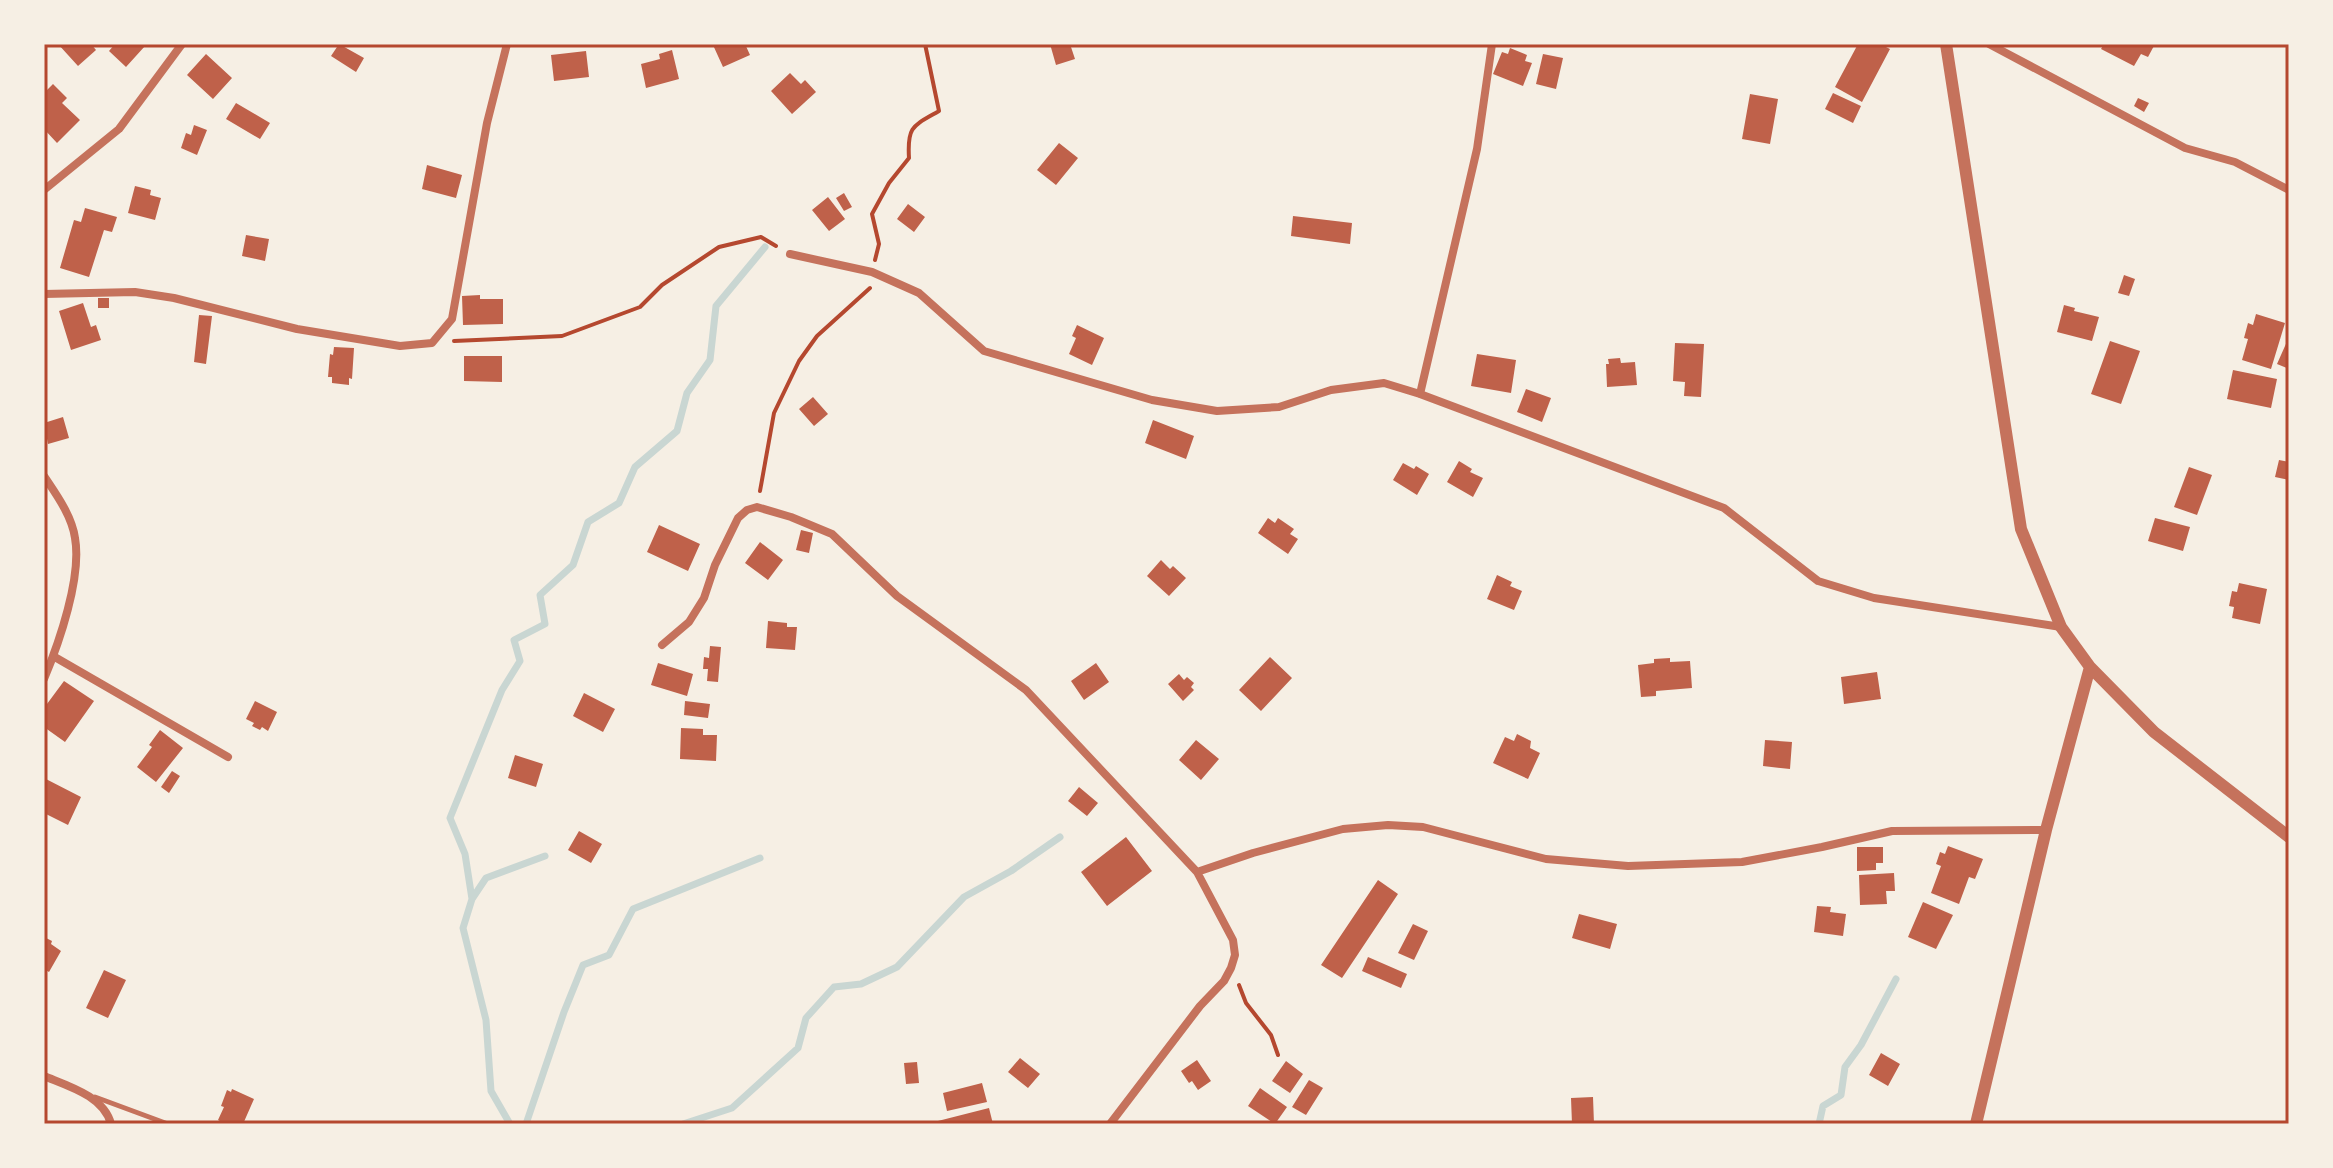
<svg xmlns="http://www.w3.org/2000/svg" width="2333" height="1168" viewBox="0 0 2333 1168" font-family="Karla,sans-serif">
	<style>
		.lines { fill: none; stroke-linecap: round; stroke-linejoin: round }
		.stream { stroke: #c9d6d2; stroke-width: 7 }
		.building { fill: #bf614a }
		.path { stroke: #b5482f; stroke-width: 4 }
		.service { stroke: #c5725c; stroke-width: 5 }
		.minor { stroke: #c5725c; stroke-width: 8 }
		.tertiary { stroke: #c5725c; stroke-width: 12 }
		.neatline { fill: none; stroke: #b5482f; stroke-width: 3 }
	</style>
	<rect width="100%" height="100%" fill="#f6efe4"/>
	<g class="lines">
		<path class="stream" d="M472,899l14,-21 59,-22
			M510,1124l-19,-33 -5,-71 -23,-92 9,-29 -7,-45 -15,-36 52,-128 18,-29 -6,-21 31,-16 -5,-29 33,-30 15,-43 31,-19 16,-36 42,-36 10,-38 23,-33 6,-54 49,-59
			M526,1124l38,-112 19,-47 26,-10 24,-46 127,-51
			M683,1124l49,-16 66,-60 8,-30 28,-31 27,-3 36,-17 67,-70 47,-26 49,-34
			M1819,1124l4,-18 18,-11 4,-28 16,-22 35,-66"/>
	</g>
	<path class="building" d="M58,44h33l5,6 -18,16z
		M115,44h28l2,2 -19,21 -17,-16z
		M339,44l25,14 -8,14 -25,-16z
		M716,44h29l5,11 -27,12 -10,-22z
		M1050,44h20l5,15 -19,6z
		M1858,44h22l10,5 -28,53 -27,-15z
		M2104,44h51l-7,13 -7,-3 -7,12 -33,-17z
		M1510,48l17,7 -2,6 7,2 -9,23 -30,-12 9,-22 6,2z
		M672,50l7,29 -33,9 -5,-24 19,-5 -1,-5z
		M586,51l3,26 -35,4 -3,-26z
		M206,54l26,24 -19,21 -26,-24z
		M1543,54l20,4 -7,31 -20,-5z
		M790,73l11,11 4,-4 11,12 -24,22 -21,-23z
		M53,84l14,14 -5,5 18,17 -23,23 -13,-14v-36z
		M1833,93l28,13 -8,17 -28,-14z
		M1750,94l28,5 -8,45 -28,-5z
		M2138,98l11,5 -5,9 -10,-6z
		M236,103l34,20 -10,16 -34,-20z
		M194,125l13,5 -10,25 -16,-7 5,-15 5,2z
		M1059,143l19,15 -22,27 -19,-15z
		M427,165l35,10 -6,23 -34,-9z
		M135,186l16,4 -1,5 11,3 -6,22 -27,-7z
		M844,193l8,14 -8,4 -8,-13z
		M828,197l17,22 -16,12 -17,-21z
		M908,204l17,13 -11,15 -17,-13z
		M85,208l32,9 -5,15 -8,-2 -15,47 -29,-9 14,-48 7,2z
		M1293,216l59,7 -2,21 -59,-8z
		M246,235l23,4 -4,22 -23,-5z
		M2124,275l11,4 -6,17 -11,-3z
		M480,295v4h23v25l-40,1 -1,-29z
		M98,298h11v10h-11z
		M83,303l8,24 5,-2 5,15 -30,10 -12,-39z
		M2064,305l11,3 -1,3 25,6 -7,24 -35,-9z
		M2256,314l29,9 -14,46 -29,-9 6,-21 -4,-1 4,-15 5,2z
		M199,315l13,1 -6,48 -12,-2z
		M1077,325l27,13 -12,27 -23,-11 7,-16 -4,-2z
		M2289,337v32l-12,-5z
		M2110,341l30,10 -19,53 -30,-10z
		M1675,343l29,1 -3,53 -17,-1 1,-14 -12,-1z
		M334,347l20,1 -2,31 -3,-1v7l-17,-2v-6h-4l2,-23 3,1z
		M1477,354l39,6 -5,33 -40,-7z
		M464,356h38v26l-38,-1z
		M1620,358l1,5 14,-1 2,23 -30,2 -1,-23h3l-1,-5z
		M2233,370l44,9 -6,29 -44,-9z
		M1526,389l25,9 -9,24 -25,-10z
		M813,397l15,17 -14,12 -15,-17z
		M63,417l6,21 -21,6 -4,-21z
		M1153,420l41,16 -8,23 -41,-16z
		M2279,460l10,2v18l-14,-3z
		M1459,461l13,8 -2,3 13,6 -10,19 -26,-15z
		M1403,463l11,6 2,-3 13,8 -12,21 -24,-15z
		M2189,467l23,8 -15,40 -23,-8z
		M1268,518l7,5 3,-5 16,11 -4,5 8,5 -10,15 -30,-21z
		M2155,518l35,9 -7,24 -35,-10z
		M659,525l41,19 -12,27 -41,-19z
		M801,530l12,3 -4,20 -13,-3z
		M760,542l23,18 -15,20 -23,-17z
		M1161,560l9,9 3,-3 13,12 -17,18 -22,-20z
		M1497,575l15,7 -2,4 12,5 -8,19 -27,-11z
		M2239,583l28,6 -7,35 -28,-6 2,-11 -5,-1 3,-15 5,1z
		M768,621l19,2v4h10l-2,23 -29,-2z
		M710,646l11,1 -3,35 -11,-1 1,-12h-5l1,-12 5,1z
		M1270,657l22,21 -31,33 -22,-21z
		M1670,658v4l20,-1 2,27 -36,3v5l-15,1 -3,-32 16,-2v-4z
		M658,663l35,11 -6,22 -36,-11z
		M1096,663l13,19 -25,18 -13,-19z
		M1877,672l4,27 -37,5 -3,-27z
		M1179,674l5,6 3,-3 7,6 -3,4 3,3 -11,11 -15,-17z
		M64,681l30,20 -29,41 -21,-15v-19z
		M584,693l31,16 -12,23 -30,-16z
		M255,701l22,11 -9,19 -6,-4 -2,3 -8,-4 2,-3 -8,-4z
		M685,701l25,3 -2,14 -24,-3z
		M681,728l22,1v6h14l-1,26 -36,-2z
		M160,730l23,18 -27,34 -19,-15 15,-20 -3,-2z
		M1517,734l14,7 -1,7 10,5 -12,26 -35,-16 12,-26 9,4z
		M1196,740l23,19 -18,21 -22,-20z
		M1765,740l27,2 -2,27 -27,-3z
		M515,755l28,9 -7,23 -28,-9z
		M172,771l8,5 -11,17 -8,-6z
		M44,778l37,19 -13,28 -24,-12z
		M1079,787l19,16 -11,13 -19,-15z
		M579,831l23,13 -11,19 -23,-13z
		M1126,837l26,34 -45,35 -26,-34z
		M1948,846l35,13 -8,20 -6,-2 -10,27 -28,-11 10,-27 -5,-2 4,-12 5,2z
		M1857,847h26v16h-7v7l-19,1z
		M1894,873l1,18h-9l1,13 -27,1 -1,-30z
		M1378,880l20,14 -56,84 -21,-13z
		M1923,902l30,13 -17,34 -28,-12z
		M1817,906l14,1 -1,5 16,2 -3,22 -29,-4z
		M1579,914l38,10 -7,25 -38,-11z
		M1413,924l15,7 -14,29 -16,-7z
		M44,937l8,4 -1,3 10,7 -12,21 -5,-3z
		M1368,957l39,17 -6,14 -39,-17z
		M104,970l22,10 -18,38 -22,-10z
		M1881,1053l19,11 -12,22 -19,-11z
		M1020,1058l20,16 -12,14 -20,-16z
		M1197,1060l14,21 -13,9 -6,-9 -3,2 -8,-12z
		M1286,1061l17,13 -13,19 -18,-12z
		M917,1062l2,21 -13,1 -2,-21z
		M1309,1080l14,8 -17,27 -14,-8z
		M982,1083l5,19 -40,9 -4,-18z
		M1260,1088l27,19 -12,17 -27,-18z
		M232,1089l22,10 -11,25h-18l-7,-4 6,-13 -3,-1 6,-16 4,2z
		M1593,1097l1,27h-22l-1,-26z
		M989,1108l4,16h-62l-1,-1z"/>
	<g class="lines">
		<path class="path" d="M875,260l4,-16 -7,-30 17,-31 20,-25c-2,-32 4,-32 30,-47l-14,-67
			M454,341l108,-5 78,-29 22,-22 57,-38 42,-10 15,9
			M760,491l14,-78 25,-52 18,-25 53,-48
			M1239,985l7,18 25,32 7,20"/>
		<path class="service" d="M95,1097l73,27"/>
		<path class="minor" d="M1989,44l196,104 50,14 54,28
			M44,190l75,-61 63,-85
			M790,254l82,18 47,21 65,58 168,49 65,11 62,-4 52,-17 53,-7 36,11 304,114 94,73 56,17 187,29
			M44,294l91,-2 39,6 123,31 103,17 32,-3 20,-24 35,-196 20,-79
			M1420,394l57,-245 15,-105
			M44,476c12,18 28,40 31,62 7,39 -16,105 -31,141
			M662,645l27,-23 15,-24 11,-33 23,-47 9,-8 10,-3 34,10 41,17 65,62 129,94 171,182 36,68 2,15 -4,13 -7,13 -24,25 -90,118
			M53,656l175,101
			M1197,872l56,-19 90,-24 45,-4 35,2 123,32 82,7 114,-4 80,-15 70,-16 154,-1
			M44,1076c24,10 60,20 67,48"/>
		<path class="tertiary" d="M1946,44l75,485 40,98 29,40 64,65 135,105
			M1976,1124l70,-294 44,-163"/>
	</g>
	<rect width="2333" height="1168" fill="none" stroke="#f6efe4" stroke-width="92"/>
	<rect x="46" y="46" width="2241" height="1076" class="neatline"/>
</svg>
